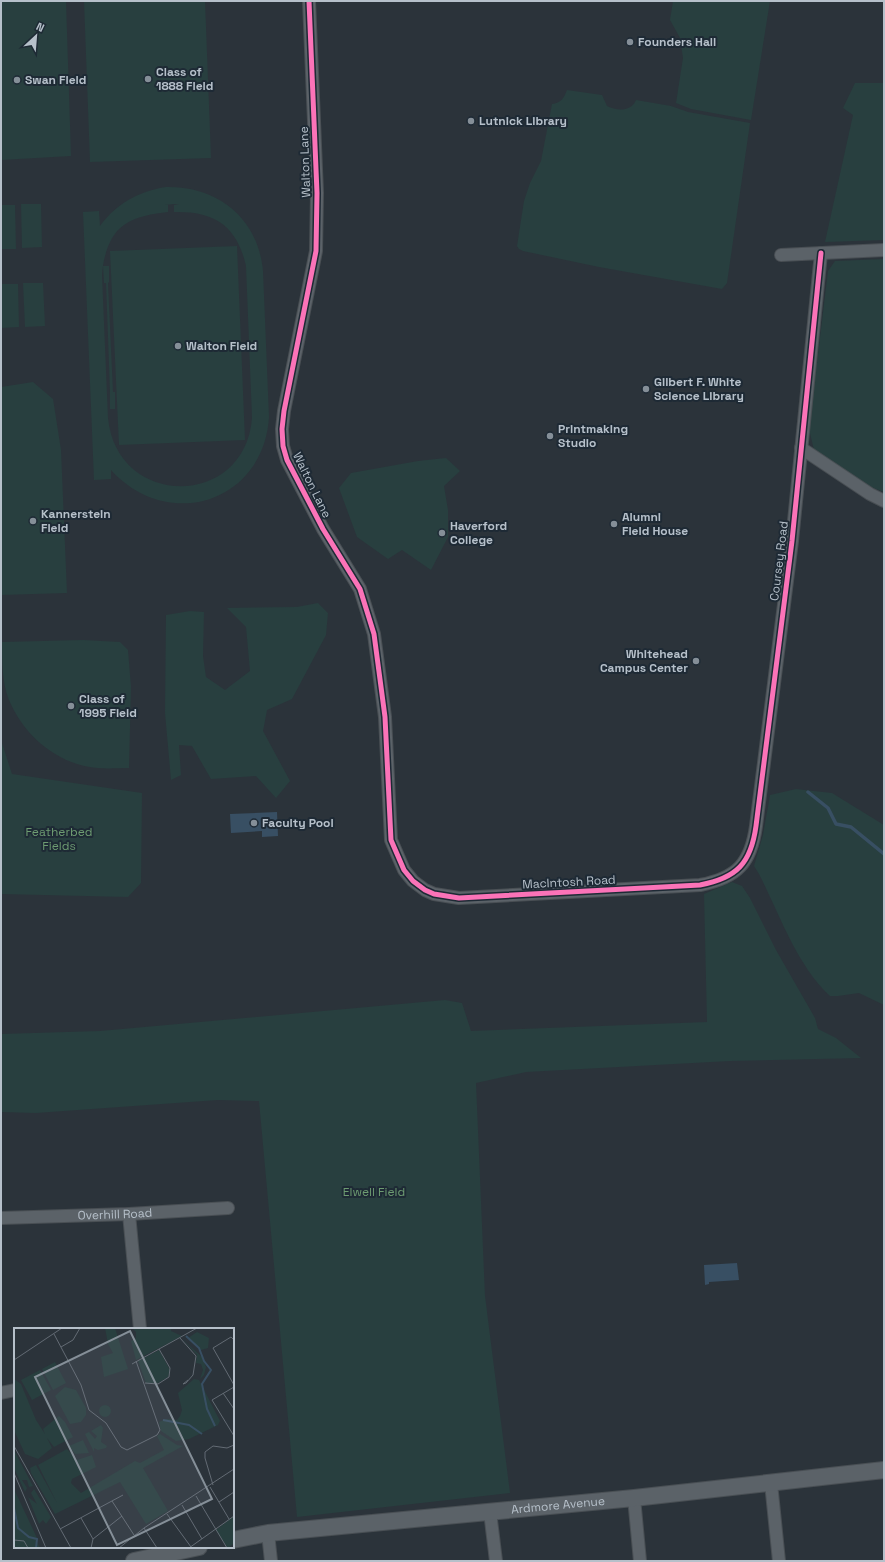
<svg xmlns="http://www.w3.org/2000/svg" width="885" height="1562" viewBox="0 0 885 1562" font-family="'Space Grotesk',sans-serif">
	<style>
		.green { fill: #283f3f; fill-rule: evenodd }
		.water { fill: #384f63 }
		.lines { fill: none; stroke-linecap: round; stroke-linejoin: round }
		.stream { stroke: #384f63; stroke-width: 3.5 }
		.minor-casing { stroke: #494f54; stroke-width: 14 }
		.tertiary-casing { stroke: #494f54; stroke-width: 18 }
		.minor { stroke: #5b6268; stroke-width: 12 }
		.tertiary { stroke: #5b6268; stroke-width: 16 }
		.cycleway-casing { stroke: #1e2a35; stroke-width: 8 }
		.cycleway { stroke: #fb73b8; stroke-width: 5 }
		.poi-dot { fill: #858f98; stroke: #1e2a35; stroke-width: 1.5 }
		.labels { text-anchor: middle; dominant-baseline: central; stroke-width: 4; stroke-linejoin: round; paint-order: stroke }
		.poi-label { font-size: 12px; font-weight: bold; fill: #b6c0ca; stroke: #1e2a35; text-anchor: start }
		.street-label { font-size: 12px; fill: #b6c0ca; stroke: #1e2a35 }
		.park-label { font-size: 12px; fill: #6d9b71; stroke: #1e2a35 }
		.inset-river { fill: none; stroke: #384f63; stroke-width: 2 }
		.inset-road { fill: none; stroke: #636b74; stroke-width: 1 }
		.view { fill: #858f98; fill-opacity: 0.15; stroke: #858f98; stroke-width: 2 }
		.inset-edge { fill: none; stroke: #b6c0ca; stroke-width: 2 }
	</style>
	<rect width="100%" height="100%" fill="#2b333a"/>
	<path class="green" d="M1,1h65l5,155 -70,4z
		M84,1h121l6,157 -121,4z
		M673,1h97l-19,119 -60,-11 -15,-6 7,-45 -3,-20 -10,-18z
		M855,83h29v157l-59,2 28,-127 -10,-7z
		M567,90l35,5 5,11c10,5 24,6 29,-6l35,6 17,6 62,11 -23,160 -5,6 -123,-22 -76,-16 -4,-2 -2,-3 7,-45 6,-18 11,-22 11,-57c9,-1 12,-6 15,-14z
		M166,187c52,-1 92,31 97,84l6,146c-5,85 -101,116 -158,53v9l-17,1 -11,-268 16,-1 1,15c16,-22 39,-35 66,-39zM174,204h5l-5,1v7c41,-1 63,14 72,54l6,152c-7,91 -135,91 -144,0l-6,-143c1,-17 7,-40 22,-50 12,-9 29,-11 44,-13v-7h-3z
		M21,204h20l1,43 -20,1z
		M1,205h14l1,44h-15z
		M237,246l8,194 -126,5 -9,-194z
		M884,259v233c-25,-8 -48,-27 -70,-42l-5,-21 19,-158 7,-10z
		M103,266h6v16l-1,1 5,109h2v17h-5v-17l-4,-109h-2z
		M23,283h20l2,43 -20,1z
		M1,284h17l1,43 -18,1z
		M33,382l20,17 8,51 6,143 -66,2v-208z
		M446,458l14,13 -16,15 4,24v27l-17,33 -29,-20 -14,9 -31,-22 -18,-49 12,-15 67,-12z
		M318,603l10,10 -2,22 -34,64 -25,11 -4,21 27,50 -14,17 -20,-22 -45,3 -19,-33 -13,-1 2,30 -10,5 -6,-67 1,-98 24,-4 14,1 -1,44 3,21 19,13 25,-19 -4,-44 -19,-19 70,-1z
		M83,640l37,2 8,8 3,37 -2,81c-11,0 -21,1 -31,0 -40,-3 -74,-32 -89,-68 -7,-18 -7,-38 -7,-58z
		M1,740l11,34 130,19 -1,90 -13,14 -127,-3z
		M796,789l36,4 52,32v180l-25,-12 -21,3h-8c-34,-32 -50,-81 -71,-122l-5,-8 9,-31 7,-40z
		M732,882l10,4 8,12 26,52 39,68 3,11 18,9 25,20 -131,3 -204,11 -50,11 9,213 25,197 -213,24 -38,-416 -41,-1 -182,13 -35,-1v-78l99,-3 345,-31 17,3 9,28 236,-9 -3,-128z"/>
	<path class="water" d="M277,812l1,24 -16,1v-6l-31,2 -1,-19z
		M737,1263l2,17 -30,2v2l-4,1 -1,-20z"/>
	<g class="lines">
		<path class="stream" d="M808,792l20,16 8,16 15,3 33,27"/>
		<g class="minor-casing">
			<g id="minor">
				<path d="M309,1l8,192 -1,58 -32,160 -2,18 1,17 4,14 36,69 37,60 14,45 11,83 6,123 13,30 9,11 12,9 9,4 25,4 241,-13c37,-7 51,-22 56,-59l36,-285 29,-288"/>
				<path d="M781,255l103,-5"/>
				<path d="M801,448l69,46 14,7"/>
				<path d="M129,1214l11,115"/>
				<path id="s1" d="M1,1218l128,-4 99,-6"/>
				<path d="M1,1393l14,-3"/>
				<path d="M771,1483l8,78"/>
				<path d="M634,1498l6,63"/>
				<path d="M490,1512l6,49"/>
				<path d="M268,1533l3,28"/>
			</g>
		</g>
		<g class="tertiary-casing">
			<g id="tertiary">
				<path id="s2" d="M233,1540l35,-7 366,-35 250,-28"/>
				<path d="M134,1561l65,-14"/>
			</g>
		</g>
		<use href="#minor" class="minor"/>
		<use href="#tertiary" class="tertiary"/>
		<g class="cycleway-casing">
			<path id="cycleway" d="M309,1l8,192 -1,58 -32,160 -2,18 1,17 4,14 36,69 37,60 14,45 11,83 6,123 13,30 9,11 12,9 9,4 25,4 241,-13c37,-7 51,-22 56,-59l36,-285 29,-288"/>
		</g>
		<use href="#cycleway" class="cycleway"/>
	</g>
	<g class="poi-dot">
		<circle cx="630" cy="42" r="4"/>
		<circle cx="148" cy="79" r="4"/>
		<circle cx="17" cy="80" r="4"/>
		<circle cx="471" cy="121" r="4"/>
		<circle cx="178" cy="346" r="4"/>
		<circle cx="646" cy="389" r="4"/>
		<circle cx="550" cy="436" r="4"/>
		<circle cx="33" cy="521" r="4"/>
		<circle cx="614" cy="524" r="4"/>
		<circle cx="442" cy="533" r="4"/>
		<circle cx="696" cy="661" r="4"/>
		<circle cx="71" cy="706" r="4"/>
		<circle cx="254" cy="823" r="4"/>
	</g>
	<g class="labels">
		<g class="poi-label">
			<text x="638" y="42">Founders Hall</text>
			<text x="156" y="72">Class of<tspan x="156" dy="14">1888 Field</tspan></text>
			<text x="25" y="80">Swan Field</text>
			<text x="479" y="121">Lutnick Library</text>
			<text x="186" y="346">Walton Field</text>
			<text x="654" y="382">Gilbert F. White<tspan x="654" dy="14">Science Library</tspan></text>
			<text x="558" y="429">Printmaking<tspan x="558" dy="14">Studio</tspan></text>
			<text x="41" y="514">Kannerstein<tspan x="41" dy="14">Field</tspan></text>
			<text x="622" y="517">Alumni<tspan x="622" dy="14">Field House</tspan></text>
			<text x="450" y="526">Haverford<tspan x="450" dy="14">College</tspan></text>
			<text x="688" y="654" text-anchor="end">Whitehead<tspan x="688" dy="14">Campus Center</tspan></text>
			<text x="79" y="699">Class of<tspan x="79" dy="14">1995 Field</tspan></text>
			<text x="262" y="823">Faculty Pool</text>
		</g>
		<g class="street-label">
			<text transform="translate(305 162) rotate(-92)">Walton Lane</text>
			<text transform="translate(312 485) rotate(64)">Walton Lane</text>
			<text transform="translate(779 561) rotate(-83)">Coursey Road</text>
			<text transform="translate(569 882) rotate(-3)">MacIntosh Road</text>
			<text stroke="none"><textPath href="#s1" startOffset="114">Overhill Road</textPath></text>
			<text stroke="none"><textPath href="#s2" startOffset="327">Ardmore Avenue</textPath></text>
		</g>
		<g class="park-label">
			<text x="59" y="832">Featherbed<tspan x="59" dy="14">Fields</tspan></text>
			<text x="374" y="1192">Elwell Field</text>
		</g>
	</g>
	<g transform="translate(14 1328)">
		<rect width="220" height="220" fill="#2b333a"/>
		<path d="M91,0h10l13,41 -24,8 -3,-20 12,-4 -5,-9zM118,0h39v3l11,5 -46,24 -5,-19 5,-3v-6zM183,4l12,6 -1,10 -7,2 -13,-12zM168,11l20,18 4,10 -2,8 -4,4 3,-9 -2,-6 -5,-1 1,-8zM145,22l11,20 -2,7 -10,6h-12l-8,-22zM41,34l11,21 -13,7 -11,-21zM26,42l11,20 -19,10 -11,-20zM0,51l7,5 15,36 9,14 -2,-5 16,-13 6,6 8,15 -19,10 -7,-9 5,10 -14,11 -13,-5 -11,-24zM180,51l5,1 21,41 -2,4 -29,14 -13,2 -15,-10 -2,-9 7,-3 11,1 3,-4 2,-6 -4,-17zM51,59l11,3 10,18v7l-5,7 -11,2 -15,-28zM85 83a6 6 0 1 1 12 0a6 6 0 1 1-12 0ZM87,97l2,3 -2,14 6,4 -1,2 -8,2 -4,-2v4l-9,-18 4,-2 6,7 2,-3 -6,-5zM146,106l17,11 6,1 -40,22 25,43 -22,13 -26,-42 -65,32 -24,-41 -1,-5 6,-3 21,38 -19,-38 29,-16 10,11 15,-5 4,12 -24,12 -1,4 10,10 54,-32 5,2 24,-13 -7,-14zM69,112l6,13 -14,1 -6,-8zM0,122l19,36 -4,1 -2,-7h-5l5,8 -2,4 -11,-24zM0,161l23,49h-2l5,10h-26zM20,161l17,28 -5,7 -3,-4 -4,4 -11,-27 9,7 -6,-11zM220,188l-1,28 -5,4 -12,-18z" fill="#283f3f"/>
		<path class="inset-river" d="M172,8l13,12 5,13 7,9 -9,14 5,25 8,17M149,92l26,5 13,9M0,180l4,20 11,9 8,2 -1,9"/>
		<path class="inset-road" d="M40,6l27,51 8,25 17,13 15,24 6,3 30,-15 3,-5 -24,-69M166,10l16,18 -3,19 -7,8 -3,1 5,-4M220,12l-3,-3 -18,11 21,37M47,19l12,-7 7,-12M0,32l48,-32M118,36l65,-36M131,55l13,1 11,-7 1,-9 -11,-19M220,59l-22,13 22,36M209,65l11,16M0,118l57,102M0,145l32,75M199,157l-8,-27v-6l8,-6 14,2 7,-3M196,159l19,32M182,168l31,52M98,173l22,34M205,174l15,-10M168,177l20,34M153,186l24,33M67,190l12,21M130,200l13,20M46,201l63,-34M0,212l10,1 4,7M77,220l2,-9 29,-23M105,220l25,-20 90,-59M175,220l45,-32"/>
		<path class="view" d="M116,3l82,168 -95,46 -82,-168z"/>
		<rect width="220" height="220" class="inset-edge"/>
	</g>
	<rect width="885" height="1562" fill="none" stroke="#b6c0ca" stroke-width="4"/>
	<g transform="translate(36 36) rotate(26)" stroke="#1e2a35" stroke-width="3" paint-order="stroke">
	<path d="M0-3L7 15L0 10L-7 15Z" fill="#b6c0ca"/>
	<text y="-6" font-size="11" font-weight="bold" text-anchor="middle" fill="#b6c0ca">N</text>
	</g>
</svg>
